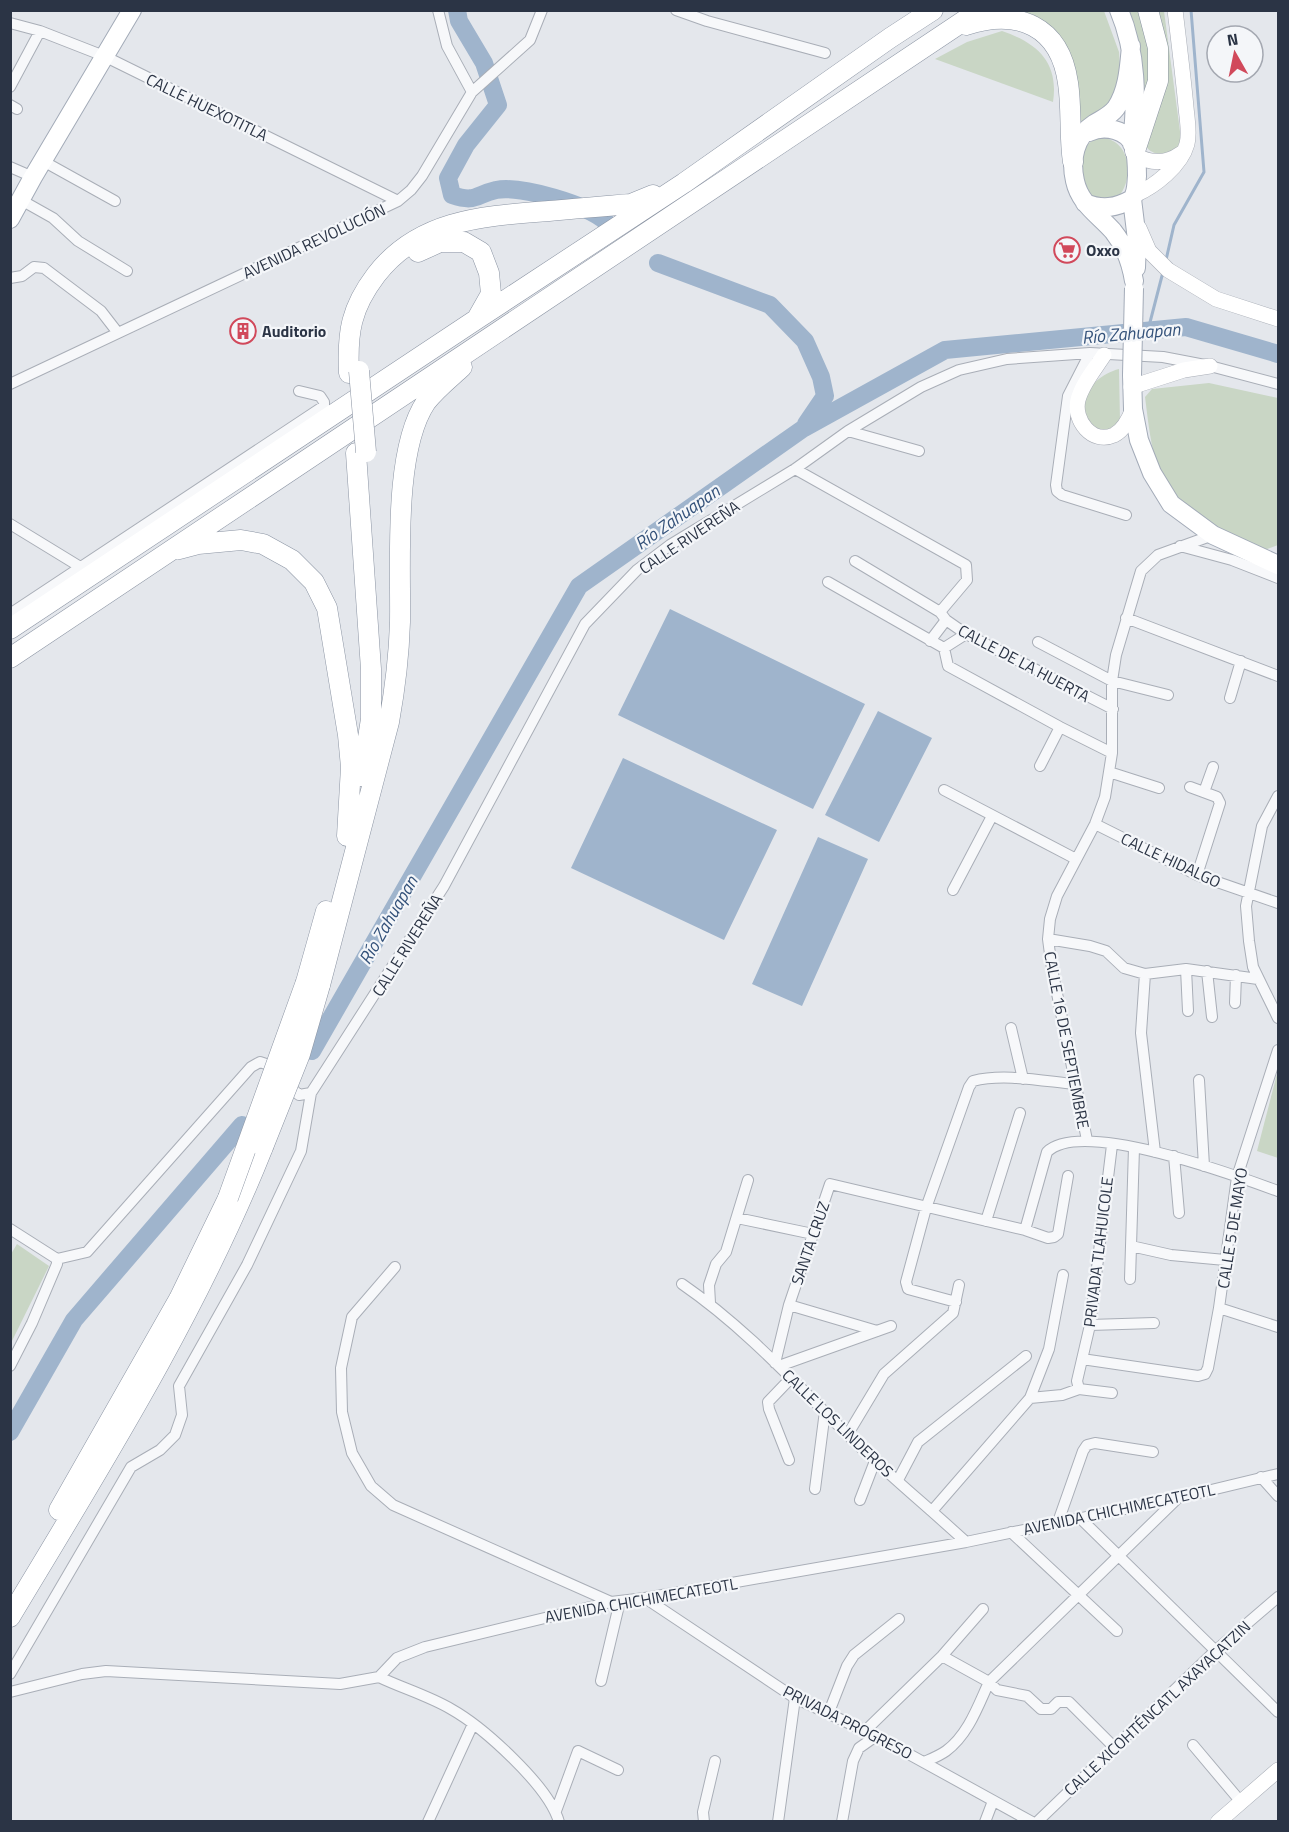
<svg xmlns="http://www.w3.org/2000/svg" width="1289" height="1832" viewBox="0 0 1289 1832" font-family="'Titillium Web',sans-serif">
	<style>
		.green { fill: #c9d6c5 }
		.water { fill: #9fb4cc }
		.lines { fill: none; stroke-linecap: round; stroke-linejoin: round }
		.stream { stroke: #9fb4cc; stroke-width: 3 }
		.river { stroke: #9fb4cc; stroke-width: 18 }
		.street-casing { stroke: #a9aeb7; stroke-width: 12 }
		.secondary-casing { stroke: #a9aeb7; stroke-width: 16 }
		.primary-casing { stroke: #a3abb8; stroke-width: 20 }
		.highway-casing { stroke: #8b94a3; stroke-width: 21 }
		.street { stroke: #f7f8fa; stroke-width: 10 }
		.secondary { stroke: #fff; stroke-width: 15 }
		.primary { stroke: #fff; stroke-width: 18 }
		.highway { stroke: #fff; stroke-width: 20 }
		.primary-bridge-casing { stroke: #a3abb8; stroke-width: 20; stroke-linecap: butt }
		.highway-bridge-casing { stroke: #8b94a3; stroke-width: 21; stroke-linecap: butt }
		.primary-bridge { stroke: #fff; stroke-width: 18 }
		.highway-bridge { stroke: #fff; stroke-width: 20 }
		.labels { text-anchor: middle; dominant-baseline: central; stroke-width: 4.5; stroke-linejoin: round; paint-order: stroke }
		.street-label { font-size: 16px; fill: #2b3445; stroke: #f4f6f9 }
		.poi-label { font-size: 16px; font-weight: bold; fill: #2b3445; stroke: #f4f6f9; text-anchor: start }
		.water-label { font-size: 18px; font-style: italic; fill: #34527a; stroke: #f4f6f9 }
	</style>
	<rect width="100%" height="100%" fill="#e4e7ec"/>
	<path class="green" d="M1001,11h103l15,41 2,30 -13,25 -29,21 -10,-64z
		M1123,11h22l12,55 -14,43z
		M1155,11h9l17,128 -5,12c-13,3 -23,6 -31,-6z
		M1002,31c36,12 57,32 51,71l-118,-43 32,-17z
		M1102,138c32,2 32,49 12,63l-26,-4c-6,-20 -16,-55 14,-59z
		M1119,369l1,52 -9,9 -19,-1c-2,-5 -6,-12 -8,-18 -4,-21 18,-38 35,-42z
		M1209,383l69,15v147l-19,7c-23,-13 -53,-27 -73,-43 -33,-25 -36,-74 -41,-112l7,-8z
		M1278,1070v88l-21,-7z
		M17,1244l32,22 -38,77v-89z"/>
	<path class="water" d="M670,609l195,95 -52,105 -195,-94z
		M878,711l54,27 -53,104 -54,-27z
		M623,758l154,72 -53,110 -153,-72z
		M818,837l50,22 -66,147 -50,-22z"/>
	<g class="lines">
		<path class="stream" d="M1166,260l8,-35 30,-53 -13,-162
			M1148,330l15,-58"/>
		<path class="river" d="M457,10l2,11 25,42 14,42 -32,40 -18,33 4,17c24,8 23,0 44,-5 25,-5 93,15 110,32
			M658,263l112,42 35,36 16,36 4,19 -19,28
			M312,1051l267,-465 225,-158 141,-78 241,-23 92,27
			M10,1432l64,-112 168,-195"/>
		<g class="street-casing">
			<path id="street" d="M438,10l9,36 25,46
				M676,10l31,11 118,32
				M10,23l30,8 64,25 294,145
				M10,87l30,-56
				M10,105l7,4
				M43,161l72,40
				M10,167l23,10
				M21,200l32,18 25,23 49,30
				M10,278l12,-2 12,-9 10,1 57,43 17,22
				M1090,353l-22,43 -12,89 1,6 5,4 64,20
				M10,384l388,-183 13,-11 11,-14 50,-84 58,-52 12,-30
				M848,431l71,20
				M795,469l171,96 1,15 -27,32
				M10,524l72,44
				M1180,546l52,14 46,18
				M855,561l85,51 6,8 20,14 147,75
				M828,582l116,66 22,-14
				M10,614l314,-208v-4l-4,-6 -21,-5
				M1126,618l152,58
				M930,641l16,-21
				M1038,642l74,39 56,14
				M944,648l4,18 112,61 52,26
				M1230,698l11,-37
				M1040,766l20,-39
				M1109,772l50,16
				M1190,787l27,10 3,6 -23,72
				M944,790l132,69
				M1204,792l9,-25
				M1278,796l-16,30 -16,80 3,35 4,26 25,51
				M1095,824l102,51 81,28
				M953,890l39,-74
				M1048,939l42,7 16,5 18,17 21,6 41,-5 72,10
				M1186,969l2,42
				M1207,971l5,46
				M1145,974l-4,59 14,119
				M1235,1003l1,-28
				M1011,1028l12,51
				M1199,1080l5,86
				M1087,1140l-35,-171 -4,-30 2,-20 7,-23 38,-72 10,-27 7,-44v-72l4,-26 25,-84 17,-16 55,-20
				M1174,1156l5,57
				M737,1218l76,16
				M986,1221l34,-108
				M10,1229l47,30
				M1025,1230l22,-78c34,-34 190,24 231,39
				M1131,1246l40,9 54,5
				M57,1259l30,-7 164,-185 9,-5 6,2 33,31 12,-2
				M395,1267l-43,50 -11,51 1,44 10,41 19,33 22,19 218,97
				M1130,1279l4,-131
				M682,1284c64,44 117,103 172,157 36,35 75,67 112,101
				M956,1302l-48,-13 -2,-7 20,-74 43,-121 4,-6c30,-8 70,0 101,3
				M710,1303l-1,-18 7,-21 10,-12 22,-72
				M789,1305l88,26
				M1219,1308l59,19
				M1090,1325l64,-2
				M1082,1359l116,17 7,-2 3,-6 11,-60 18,-131 41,-127
				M775,1363l14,-58 41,-121 195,46 23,8 6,-1 4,-3 10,-58
				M10,1366l22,-43 25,-59v-5
				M779,1366l112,-40
				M1112,1393l-33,-4 -2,-8 13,-56 22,-180
				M1030,1398l32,-3 17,-6
				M848,1434l36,-60 69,-61 6,-28
				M789,1460l-20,-51 -1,-7 23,-24
				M1261,1477l17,19
				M898,1480l20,-38 108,-86
				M815,1489l10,-78
				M860,1500l15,-39
				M932,1511l98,-113 19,-49 14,-74
				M1081,1519l197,193
				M1058,1522l25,-71 4,-6 8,-2 58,9
				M1011,1532l106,99
				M645,1598l150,100 81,38 156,86
				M942,1656l47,26 8,8 30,6 14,13h10l7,-7h11l45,45
				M10,1674l121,-207 29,-17 15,-15 7,-20 -3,-29 68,-121 54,-114 10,-58 133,-207 141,-262 52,-54 33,-25 125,-76 53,-38 73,-44 38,-17 48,-11 83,-6 73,4 47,9 68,18
				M379,1677c23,11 50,19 72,32 32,18 98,77 108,113
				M601,1681l19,-80
				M10,1692l72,-18 24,-3 234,13 39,-7 18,-19 28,-11 186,-45 34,-4 321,-56 212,-44 100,-24
				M829,1712l18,-46 7,-11 45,-36
				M866,1730l76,-74 41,-47
				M1193,1745l48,57
				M924,1762c7,-3 15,-6 22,-11 22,-16 32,-45 43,-69l189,-184
				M556,1811l22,-60 40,19
				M428,1822l45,-98
				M704,1822l-1,-10 12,-51
				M778,1822l17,-124
				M842,1822l11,-61 6,-13 17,-12
				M985,1822l8,-21
				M1037,1822l178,-171 63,-54"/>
		</g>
		<g class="secondary-casing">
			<path id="secondary" d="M1135,155c16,9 31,9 45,-1
				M1135,195c20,-9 46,-29 52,-51 3,-11 0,-25 -1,-37 -3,-32 -7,-64 -11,-97
				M1139,228l10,23 19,19 48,29 62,20
				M1104,355c-9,14 -22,29 -26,45 -5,20 14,45 36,35 10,-5 15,-16 19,-26
				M1131,387l53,-17 26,-4
				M1218,1822l60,-52"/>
		</g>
		<g class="primary-casing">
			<path id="primary" d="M1119,10c18,43 18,88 13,134
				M1131,46c-2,21 -3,44 -15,62 -6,8 -14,11 -22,16 -19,12 -24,36 -19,57 5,23 23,33 38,50 12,15 18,31 21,50
				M1132,199l5,41 -1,28
				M1085,203c17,7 31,5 47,-4 5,-7 4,-14 5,-23 0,-9 0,-20 -3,-29 -6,-18 -30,-22 -45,-15
				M10,219l23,-42 99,-167
				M1132,375l1,34 6,31 13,33 19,31 42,31 65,30"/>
		</g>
		<g class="highway-casing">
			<path id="highway" d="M966,25c52,-17 94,1 102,58 4,26 1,53 5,79
				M1135,151l23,-70v-33l-10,-38
				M418,252l22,-10h24l17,10 8,21 2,21 -13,23
				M349,373c-2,-41 2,-65 27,-98 43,-56 108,-59 173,-64 27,-2 54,-5 82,-7l22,-9
				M356,453l15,216v50l-9,57
				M179,549l19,-5 43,-4 22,4 29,16 22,22 13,26 21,127 3,32 -4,69
				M10,629l467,-310 207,-136 206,-145 43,-28
				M10,658l970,-648
				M306,982l20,-71
				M320,985l69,-263c6,-33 10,-67 11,-100 1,-59 -7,-171 26,-220 10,-13 24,-24 36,-35
				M59,1510l120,-211 49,-101
				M10,1617c92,-153 187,-304 253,-470"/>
		</g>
		<use href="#street" class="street"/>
		<use href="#secondary" class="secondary"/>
		<use href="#primary" class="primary"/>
		<use href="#highway" class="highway"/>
		<g class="primary-bridge-casing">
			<path id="primary-bridge" d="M1132,375l2,-87"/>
		</g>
		<g class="highway-bridge-casing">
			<path id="highway-bridge" d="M359,371l7,81
				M263,1147l37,-93 20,-69
				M228,1198l78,-216"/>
		</g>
		<use href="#primary-bridge" class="primary-bridge"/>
		<use href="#highway-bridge" class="highway-bridge"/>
	</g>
	<defs>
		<g id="supermarket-ring" transform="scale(1.35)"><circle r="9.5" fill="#f4f6f9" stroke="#d1495b" stroke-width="1.5"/><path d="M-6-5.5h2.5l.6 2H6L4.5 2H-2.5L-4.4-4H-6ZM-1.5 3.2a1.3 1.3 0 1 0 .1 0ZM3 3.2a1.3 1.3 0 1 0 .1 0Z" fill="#d1495b"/></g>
		<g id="building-ring" transform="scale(1.35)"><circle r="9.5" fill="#f4f6f9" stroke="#d1495b" stroke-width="1.5"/><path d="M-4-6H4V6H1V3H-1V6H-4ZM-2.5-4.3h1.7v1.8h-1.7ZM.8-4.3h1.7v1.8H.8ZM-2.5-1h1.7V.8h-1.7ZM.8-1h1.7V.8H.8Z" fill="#d1495b"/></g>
	</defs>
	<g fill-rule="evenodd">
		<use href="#supermarket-ring" x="1067" y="250"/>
		<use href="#building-ring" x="243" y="331"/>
	</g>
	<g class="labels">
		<g class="street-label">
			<text transform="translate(207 107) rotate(26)">CALLE HUEXOTITLA</text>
			<text transform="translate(314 241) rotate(-25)">AVENIDA REVOLUCIÓN</text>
			<text transform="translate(689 537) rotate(-34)">CALLE RIVEREÑA</text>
			<text transform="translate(1024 663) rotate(28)">CALLE DE LA HUERTA</text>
			<text transform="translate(1171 860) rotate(25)">CALLE HIDALGO</text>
			<text transform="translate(407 945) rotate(-58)">CALLE RIVEREÑA</text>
			<text transform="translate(1067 1040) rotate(79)">CALLE 16 DE SEPTIEMBRE</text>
			<text transform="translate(1232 1228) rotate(-81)">CALLE 5 DE MAYO</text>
			<text transform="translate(810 1243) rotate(-71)">SANTA CRUZ</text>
			<text transform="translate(1098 1252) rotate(-83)">PRIVADA TLAHUICOLE</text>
			<text transform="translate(838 1423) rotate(44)">CALLE LOS LINDEROS</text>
			<text transform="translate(1119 1509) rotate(-12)">AVENIDA CHICHIMECATEOTL</text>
			<text transform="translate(641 1600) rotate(-10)">AVENIDA CHICHIMECATEOTL</text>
			<text transform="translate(1157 1708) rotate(-43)">CALLE XICOHTÉNCATL AXAYACATZIN</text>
			<text transform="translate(848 1722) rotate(27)">PRIVADA PROGRESO</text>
		</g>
		<g class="poi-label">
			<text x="1086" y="250">Oxxo</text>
			<text x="262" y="331">Auditorio</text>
		</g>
		<g class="water-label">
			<text transform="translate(1131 333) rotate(-5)">Río Zahuapan</text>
			<text transform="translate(677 517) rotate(-35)">Río Zahuapan</text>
			<text transform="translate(388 920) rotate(-60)">Río Zahuapan</text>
		</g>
	</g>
	<rect width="1289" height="1832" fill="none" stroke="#2b3445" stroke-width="24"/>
	<g transform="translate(1235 54) rotate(351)"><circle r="28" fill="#f4f6f9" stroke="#a4a8b1" stroke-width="1.5"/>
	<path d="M0-4.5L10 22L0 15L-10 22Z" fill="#d1495b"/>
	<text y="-9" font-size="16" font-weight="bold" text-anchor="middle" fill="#2b3445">N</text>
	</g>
</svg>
